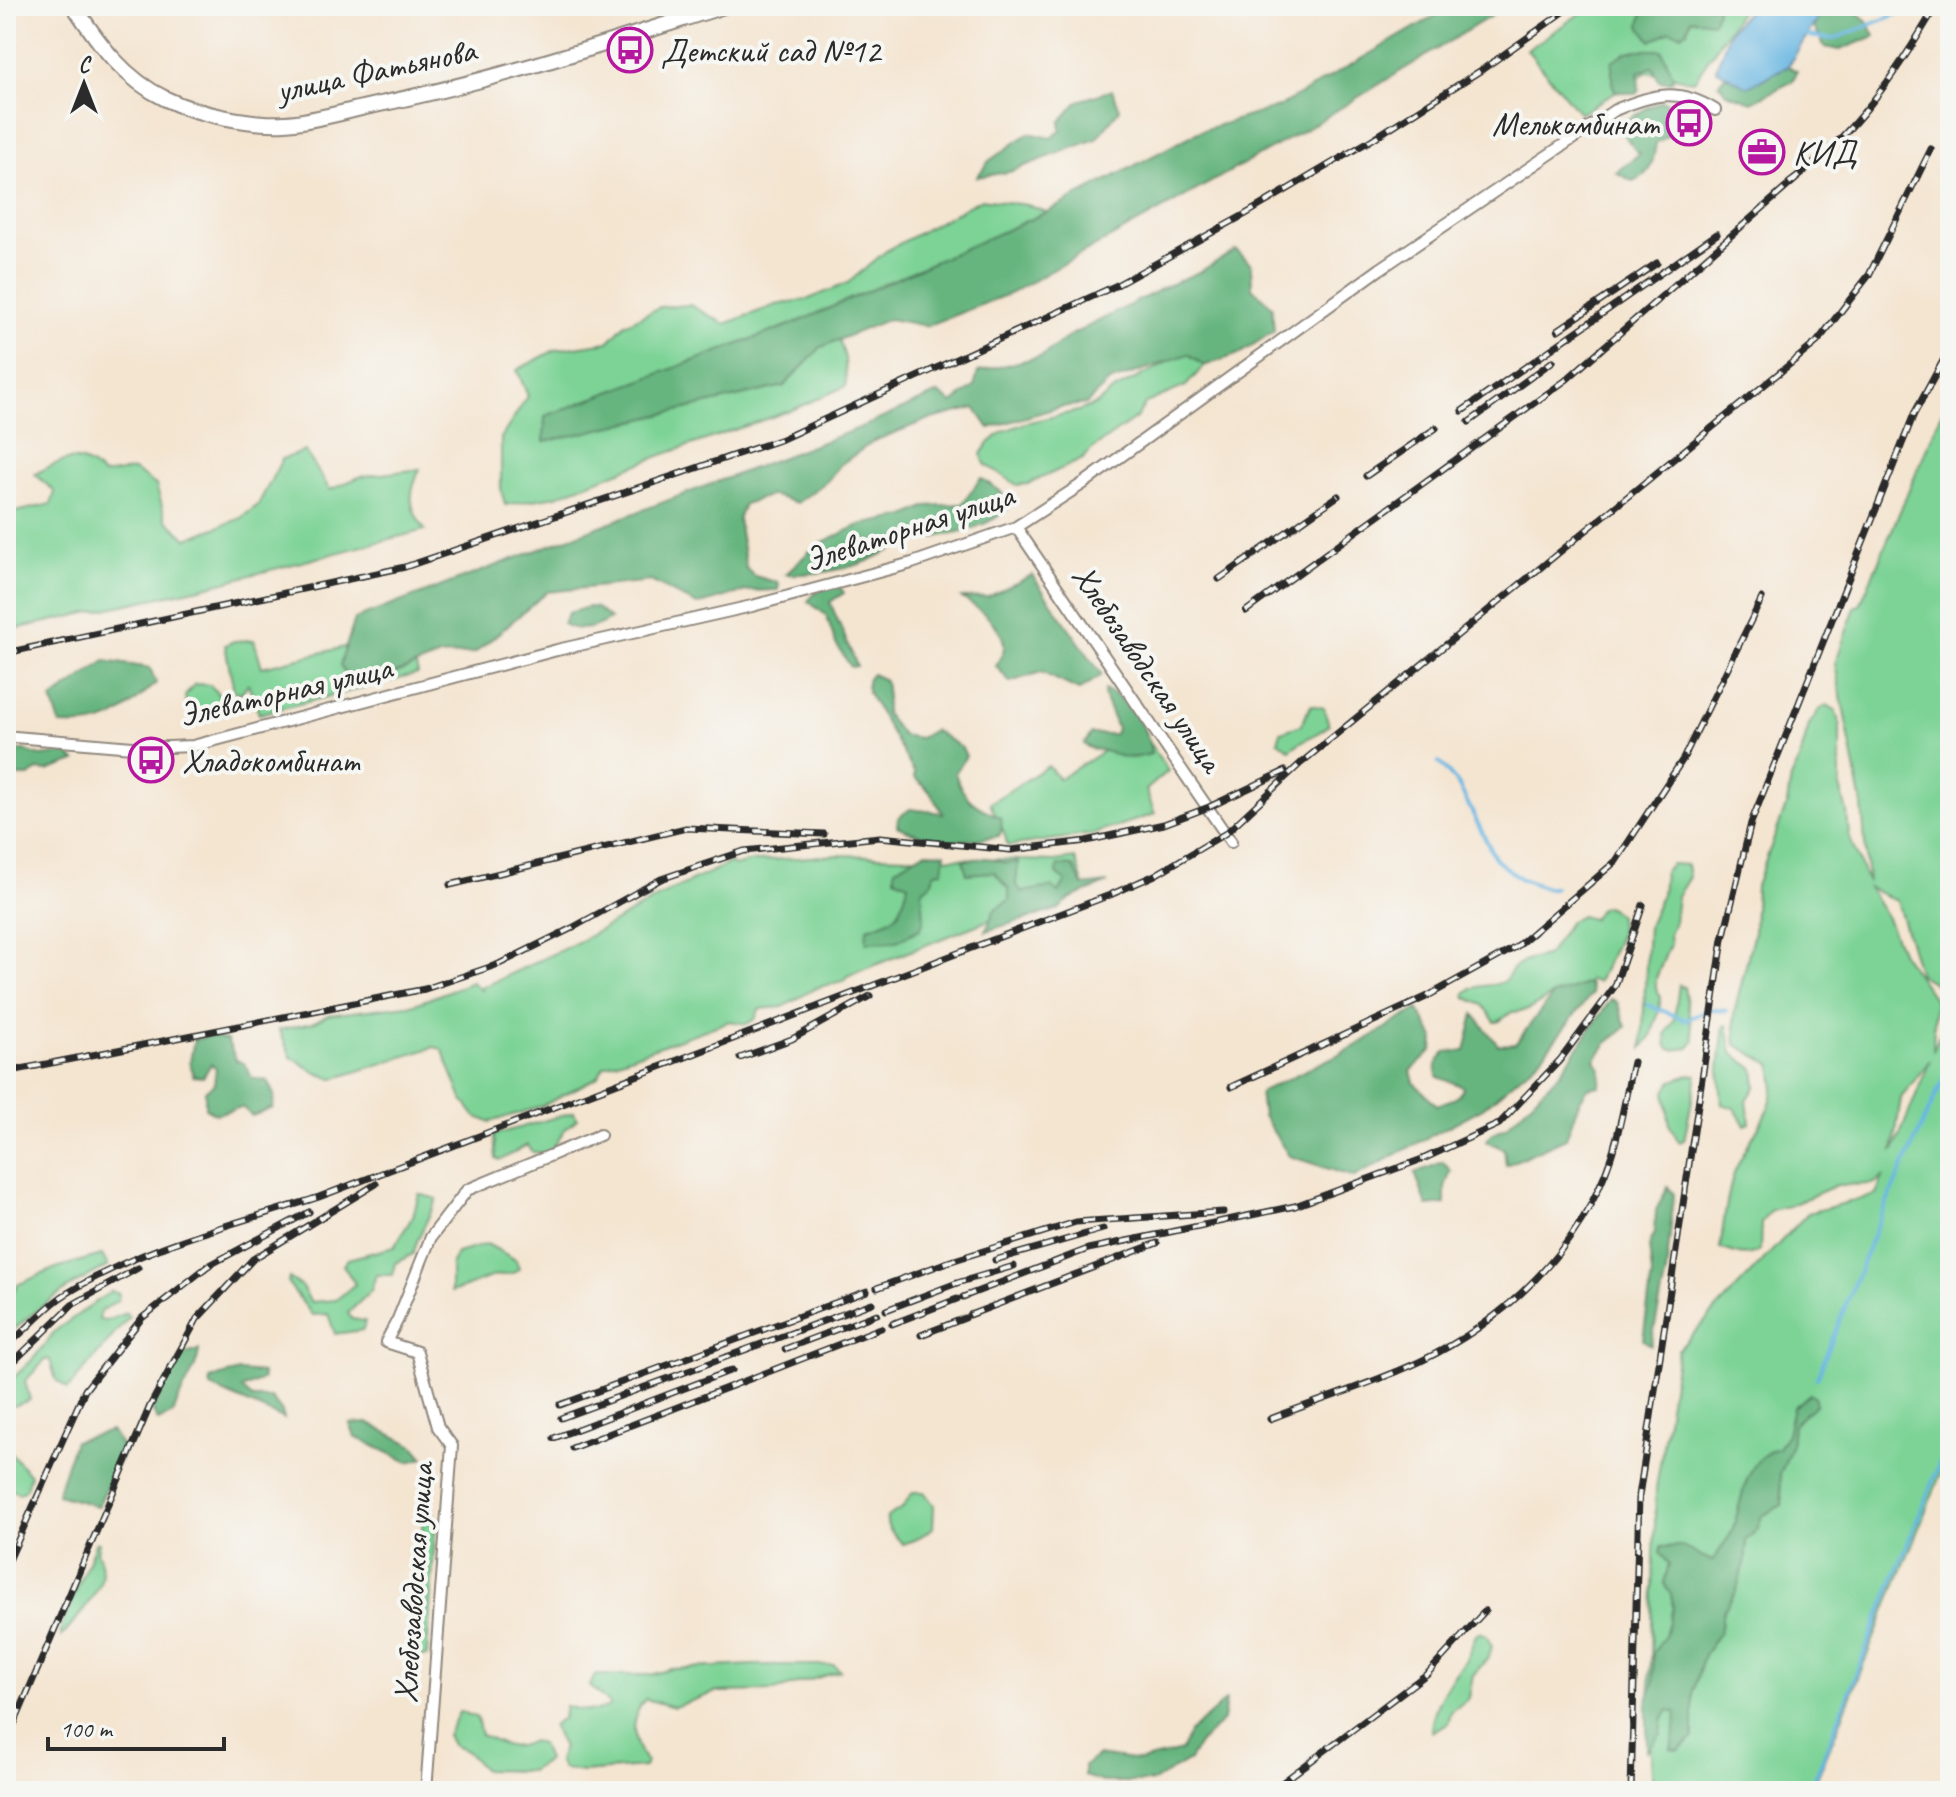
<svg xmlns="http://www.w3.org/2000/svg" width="1956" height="1797" viewBox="0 0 1956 1797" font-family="Caveat,sans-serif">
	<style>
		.green { fill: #7dd396; stroke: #547f60; stroke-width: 2; fill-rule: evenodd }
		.forest { fill: #66b57f; stroke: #487055; stroke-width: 2 }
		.water { fill: #68b6e2; stroke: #4a7086; stroke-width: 2 }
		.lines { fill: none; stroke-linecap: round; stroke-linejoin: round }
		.stream { stroke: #68b6e2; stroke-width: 4 }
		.street-casing { stroke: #90887e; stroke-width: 14 }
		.secondary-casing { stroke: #90887e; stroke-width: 18 }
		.street { stroke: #fff; stroke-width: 10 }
		.secondary { stroke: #fff; stroke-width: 14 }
		.rail-casing { stroke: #2b2b2b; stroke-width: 7 }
		.rail { stroke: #f6f6f2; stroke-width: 4; stroke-dasharray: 12; stroke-linecap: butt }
		.labels { text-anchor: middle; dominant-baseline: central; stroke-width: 8; stroke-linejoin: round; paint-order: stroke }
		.poi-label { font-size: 34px; fill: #2b2b2b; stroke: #f6f6f2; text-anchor: start }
		.street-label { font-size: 34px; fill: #2b2b2b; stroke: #f6f6f2 }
	</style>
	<rect width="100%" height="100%" fill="#f6f6f2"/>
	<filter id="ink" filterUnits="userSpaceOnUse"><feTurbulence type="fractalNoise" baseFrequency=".0125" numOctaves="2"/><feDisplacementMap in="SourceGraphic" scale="16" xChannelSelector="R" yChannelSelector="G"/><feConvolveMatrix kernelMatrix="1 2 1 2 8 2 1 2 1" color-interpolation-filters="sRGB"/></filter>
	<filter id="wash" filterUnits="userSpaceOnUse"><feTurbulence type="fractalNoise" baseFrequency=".006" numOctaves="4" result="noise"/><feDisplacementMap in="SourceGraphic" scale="32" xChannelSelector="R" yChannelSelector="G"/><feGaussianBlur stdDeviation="1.8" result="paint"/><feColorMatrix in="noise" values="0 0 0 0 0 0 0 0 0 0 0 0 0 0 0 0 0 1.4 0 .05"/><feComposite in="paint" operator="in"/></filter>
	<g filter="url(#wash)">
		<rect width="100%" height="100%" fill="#f4e5d1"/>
		<path class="green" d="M1591,6h153l-50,75 -47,-9 -67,42 -53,-64z
			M981,199l46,6 20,7 -249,110 -252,94 238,-30 37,-39 18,-8 6,19 1,28 -54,24 -133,46 -103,40 -51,9 -4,-16v-51l27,-42 -11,-26 38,-20 53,-8 17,-18 35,-17 30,-2 35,19 51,-19 33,-6 39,-16 38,-32z
			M1196,347l8,19 -18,20 -40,17 -10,15 -44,31 -9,10 -55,25 -11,1 -32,-21 -4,-10 7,-10 14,-12 23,-9 53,-12 19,-7 15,-13z
			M1950,394v599l-31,-19 -22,-73 -28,-13 17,28 16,37 33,47 -2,51 17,-41v441l-138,340h-159l-4,-68 7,-234 22,-139 130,-137 68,-18 7,-18 -10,7 -36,1 -48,21 -18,4 -10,13 -1,27c-14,9 -25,3 -40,-2 4,-24 6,-51 14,-74 12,-36 51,-70 37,-110l-35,-19 -2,-31 20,-82 2,-46 31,-82 4,-26 8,-17 10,-36 10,-15 8,-5 8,5 5,15v61l7,26 2,24 19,47 -6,-78 -27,-141 20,-57 5,-2zM1930,1060l-36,90 -1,1 8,-53z
			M305,451l25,39 29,-13 61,-8c-12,25 -12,38 5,61l-220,57 -199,44v-117l45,-10 4,-12 -20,-18c28,-14 43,-24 68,1l31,-5 22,15 10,35 21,19 54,-21 17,-13 24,-46z
			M407,632l11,42 -159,40 -11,-30 -7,9 -7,-2 -9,-46 9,-4 20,-1 8,27z
			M195,684l15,1 9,10v10l-14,10 -16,-1 -4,-18z
			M1311,705l13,3 5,17c-12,11 -26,13 -39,25l-12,-9 3,-9 20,-7z
			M1140,728l28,43 -22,19 9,24 -62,20 -85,12 -5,-16 -13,-27 58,-37 11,13z
			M835,855l219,6 21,-3 10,31 -50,13 -188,74 -1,4 -30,8 -33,19 -24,2 -3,9 -9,6 -17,-3 -126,45 -6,11 -56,29 -52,16 -14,-5 -14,-18 -20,-50 -8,-2 -101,32 -16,-6 -26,-16 -12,-27 33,-7 16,-8 87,-11 57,-22 9,8v-2l99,-47 90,-50 60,-28 5,3 12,-4z
			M1671,864l16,1 2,12 -12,19 -3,26 -5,13 1,9 -14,34v10l5,9 -2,13 -8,26 -9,12 6,-122 14,-32 2,-22z
			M1606,906l5,2 8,8 1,18 -22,48 -9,-2v3l-36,12 -25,15 -16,2 -14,10h-3l-12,-17 -18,-8v-4c12,-10 27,-5 39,-12 5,-4 7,-11 12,-15 9,-7 23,-8 32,-11l22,-34 11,-5 11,3 8,-11z
			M1679,985l5,2 10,54 -5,7 -17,2 -5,-3 -1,-13 8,-14z
			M1727,1025l5,28 22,16 2,17 -9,14 3,23 -5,2 -11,-17 -12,-4 -3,-35 5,-43z
			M1689,1075h8l-13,65 -5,2 -9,-16 -5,-35 7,-10z
			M574,1112l3,7 -12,10 -15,25 -17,-2 -6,-7 -26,15 -5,-1 -2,-24z
			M419,1194l18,5 -19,40 -5,15 -18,9 -3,12h-16l-5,16 -23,22 4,6 13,2 -2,9 -28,4 -7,-20 -16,1 -24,-32 1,-5 12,8 10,16 25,-2 19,-16 -12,-19 5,-6 46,-12 19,-31z
			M487,1244l29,16 3,9c-8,7 -15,5 -25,7 -14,4 -27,12 -43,16v-27l6,-12z
			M102,1255l6,11c-44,22 -66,38 -102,71v-36l6,-5 5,-11 39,-17z
			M111,1291l8,3 -1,6 -18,12 -1,8 7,1 20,-8 3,4 -61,72 -12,-9 -6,-20 -4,-1 -21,22 5,19 -16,6 -8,-2v-19l27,-26 22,-28z
			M6,1447l24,28 -4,14 -7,5 -13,-9z
			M913,1492h11l10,13 -1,23 -18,12 -12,4c-8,-9 -18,-15 -16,-27l15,-9z
			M431,1510l5,11 -9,135 -12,2 -12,-6 -1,-4 21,-10 -2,-19 3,-19 -7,-20 -1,-36 6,-13 1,-17z
			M96,1542h3l-2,10c5,9 6,20 3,31 -3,10 -31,47 -39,54v-10z
			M1480,1632l6,3 6,12 -3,10 -16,18 -4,23 -18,14 -3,11 -17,9c1,-26 16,-49 32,-68 6,-7 9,-20 13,-29z
			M753,1665h81l6,6 -66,20 -57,1 -43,15 -29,-8c-16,19 -13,44 1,63l-2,5 -61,5 -20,-3 -5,-8 5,-14 -11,-21 11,-8 2,-12c14,4 33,9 45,-1l-20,-19 5,-11h55l21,-6z
			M460,1711l17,7 4,17c19,8 30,18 50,6l10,3 6,16 -16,11 -47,-1 -18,-19 -14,-6 -5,-10z"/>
		<path class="forest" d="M1452,6h55l-199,122 -297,165 -84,33 -38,-7 -68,28 -37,39 -240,56 1,-26 253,-94 249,-110 153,-81 78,-24z
			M1636,6h80l1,5 -4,11 -22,-3 -4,12 -6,3 -11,-3 -19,10 -11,-15 3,-15z
			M1812,6c30,0 50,-1 63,30l-35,14 -15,-3 -11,-20 7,-14z
			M1637,50h25l11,26 -1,6 -13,-1 -6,-14 -15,5 1,18 -3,4 -21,-3 -3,-8v-22l15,-9z
			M1788,66l9,5 -4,10 -41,21 -26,-9 -7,-10 7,-8 22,11z
			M1112,90l8,19 -24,30 -87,33 -32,5 12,-16 40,-28 22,5 10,-8 -1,-8 18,-21z
			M1663,101l11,6 6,22 -24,14c-3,19 -4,32 -24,38l-16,-9 23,-18 -24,-30c17,-3 28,-18 48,-23z
			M1236,250l15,14 1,24 20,18 2,25 -35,23 -35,12 -16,-12 -79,28 -23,22 -26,3 -71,21 -14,-20 -48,12 -53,21 -34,24 -13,16 -30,22 -26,-8 -27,9 -6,15 8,49 9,8 24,7 -1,7 -32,1 -49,14 -46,-24 -104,11 -72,61 -35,3 -85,33 -15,-24 15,-46 512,-194 71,-32 14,10 22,-16 4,-15 64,-16 29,-21 96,-49 34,-15z
			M981,478l19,13 10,15c-24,26 -66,28 -98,36 -18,5 -35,16 -52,22 -24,7 -50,11 -74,10l30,-29 44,-20 46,-9 21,-10 35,-2z
			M1032,575l70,100 -23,15 -38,-18 -31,10 -14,-16c2,-5 7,-12 8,-18 2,-20 -27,-41 -42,-50l26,-1z
			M838,584l6,9 -14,9 27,64 -6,1 -15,-23 -10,-29 -18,-14 8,-9z
			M588,607l9,1 13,11c-14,9 -31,14 -47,5l5,-11z
			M105,661l45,7 6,15c-36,32 -46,45 -96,42l-8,-26z
			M872,674l13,6 2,18 -2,15 17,22 18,3 14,-8 28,18 4,8 -11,17c8,27 21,34 45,44l2,12 -3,7c-39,7 -66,8 -102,-10l1,-8 12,-9 33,4 -13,-21 -16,-15v-5l-47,-81v-11z
			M1105,690c24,8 44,40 46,64 -20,5 -23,6 -43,-2 -9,-3 -17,-1 -24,-8l7,-10h24l2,-6 -13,-32z
			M7,750h17l16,6 26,-3 10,8 -29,10 -9,-1 -9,6h-10l-8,-5 -5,3z
			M925,852l20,1 -2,18 -8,1 -4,11 -9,8 2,29 -4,9 -23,12 -31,1 1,-14c30,-8 35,-14 41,-44l-13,-6v-10z
			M987,858l19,5 12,-1 -2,23 6,7 29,-5 8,6 7,-12 -9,-7 1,-9 15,1 10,20 25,-3 -37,15 -12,11 -73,22 8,-21 15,-10v-11l-15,-17 -27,2 -4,-14z
			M1589,983l3,10 -53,67 -56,48 -129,69 -65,-21 -26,-40 -3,-24 92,-44 66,-39 16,29 -1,12 -22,21 3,12 23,22 19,-7 7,-9 -1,-3 -24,-9c-4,-12 0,-17 8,-25l19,-1 9,-37 24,31 17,-1 38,-49z
			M1611,999l6,3 9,25 -18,15 -13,18 6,9 -1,17 -12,2 -9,14 -13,36 -60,27 -2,-16 -18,-8 5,-7 16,-8 54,-54z
			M212,1036l15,4 9,20 8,3 8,15 16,3 6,13 -1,14 -21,8 -10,-9 -26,7 -11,-6v-17l9,-7 2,-16 -5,-4 -8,13 -10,-1 -3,-14 4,-23z
			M1443,1162l8,9 -6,16v17l-18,2 -12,-33z
			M1668,1187l6,7 -8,79 -15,72 -8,-5 9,-65 -3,-29 6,-14 1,-22z
			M199,1350c-2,22 -20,42 -26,64l-15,7 -6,-11 30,-55z
			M239,1371l23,2 1,6 -21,10 10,9h19l11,14 2,7 -73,-32 -1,-8z
			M1810,1394l5,4v7l-22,20 -2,22 -11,28 2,30 -20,11 -5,14 -11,10v17l-10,35 -13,19 -4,22 -15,22 -11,37v46l-15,12 -7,-1 6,-34 -1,-3 -7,-2 -6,7 -2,16 -14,18v-48l7,-21 -1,-29 12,-18 8,-28 -2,-13 -7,-11 5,-19 -9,-11 1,-6 19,-1 32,15c7,-10 17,-22 21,-33 10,-29 11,-70 45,-80l9,-14 6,-27z
			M368,1423l46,23 10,12 -16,4 -53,-25 -5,-13z
			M111,1431l13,18 -26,57 -41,-11 17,-54z
			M1226,1700l-3,20 -24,24 -10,16 -37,22h-49l-19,-6v-10l14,-11 42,6 42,-10 7,-18z"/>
		<path class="water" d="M1752,6h60l9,7 -33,53 -40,21 -32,-18 14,-39z"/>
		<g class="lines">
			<path class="stream" d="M1808,36l26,3 63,-25 9,-8
				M1439,762l19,22 38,76 25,19 28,10 6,-2
				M1648,1005l38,15 24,-11 16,2
				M1817,1378l63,-160 70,-154
				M1810,1791l140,-354"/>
		</g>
	</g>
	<g filter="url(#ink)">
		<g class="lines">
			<g class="street-casing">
				<path id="street" d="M1016,527l215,315
					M6,739l9,-2 129,11 49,-2 364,-96 195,-44 160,-43 104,-36 68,-44 296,-214 235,-159c38,-16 63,-23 100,0
					M426,1791l26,-345 -14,-19 -21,-75 -31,-10 12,-23 33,-82 36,-47 133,-55"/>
			</g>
			<g class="secondary-casing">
				<path id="secondary" d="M74,6c25,38 50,73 92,93 30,15 85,26 119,24 31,-2 64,-13 95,-19 117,-24 230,-62 344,-98"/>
			</g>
			<use href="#street" class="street"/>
			<use href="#secondary" class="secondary"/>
			<g class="rail-casing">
				<path id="rail" d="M1789,183c63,-45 108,-110 147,-177
					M1558,330l99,-67
					M1462,411l255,-177
					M1469,422l84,-61
					M1366,476l70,-48
					M1219,579l119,-83
					M1246,611l320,-231 231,-202
					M6,653l399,-86 377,-128 333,-153 129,-71 127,-75 112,-71 89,-63
					M450,885l236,-57 138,6
					M740,1058l52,-19 78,-43
					M6,1072l419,-83 74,-25 73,-36 89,-49 83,-28 136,-14 131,13 75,-9 78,-17 45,-17 76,-36
					M1231,1087l195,-90 90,-50 100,-86 67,-102 79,-161
					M995,1260l108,-31
					M877,1288l71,-26 128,-40 147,-10
					M963,1297l125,-48 207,-43 130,-48 74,-34 61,-64 55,-74 28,-81
					M886,1310l71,-27 57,-17
					M970,1315l187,-72
					M892,1324l65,-25
					M921,1335l44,-17
					M6,1346c20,-15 40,-40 60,-52 79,-49 166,-69 253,-97l791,-302 45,-20 71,-42 75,-70 516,-421 52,-67 62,-126
					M785,1349l92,-35
					M6,1369l66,-64 66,-37
					M560,1405l307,-114
					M561,1418l311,-115
					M1270,1419c49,-19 101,-35 149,-57 85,-40 162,-113 192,-205 10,-30 15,-64 22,-95
					M554,1438l178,-68
					M572,1448l309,-120
					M6,1567l79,-177 57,-72 66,-52 101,-54
					M6,1743l144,-337 47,-87 56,-60 123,-75
					M1271,1791l157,-118 57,-62
					M1631,1791l8,-295 84,-557 28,-116 163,-409 36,-66"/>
			</g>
			<use href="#rail" class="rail"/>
		</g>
	</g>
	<defs>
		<g id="bus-ring" transform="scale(2.3)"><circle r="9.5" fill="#f6f6f2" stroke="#b5179e" stroke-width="1.5"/><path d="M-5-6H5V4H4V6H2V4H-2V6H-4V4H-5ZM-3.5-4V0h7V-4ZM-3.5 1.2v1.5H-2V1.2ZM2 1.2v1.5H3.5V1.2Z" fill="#b5179e"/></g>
		<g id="office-ring" transform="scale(2.3)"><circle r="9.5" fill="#f6f6f2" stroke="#b5179e" stroke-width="1.5"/><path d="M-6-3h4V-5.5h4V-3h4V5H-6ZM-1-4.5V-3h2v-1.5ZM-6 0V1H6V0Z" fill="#b5179e"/></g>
	</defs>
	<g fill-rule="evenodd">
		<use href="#bus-ring" x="630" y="50"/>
		<use href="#bus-ring" x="1689" y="123"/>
		<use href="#office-ring" x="1762" y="152"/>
		<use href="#bus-ring" x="151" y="760"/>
	</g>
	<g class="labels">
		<g class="poi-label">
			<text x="661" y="50">Детский сад №12</text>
			<text x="1658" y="123" text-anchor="end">Мелькомбинат</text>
			<text x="1793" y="152">КИД</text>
			<text x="182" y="760">Хладокомбинат</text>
		</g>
		<g class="street-label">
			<text transform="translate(376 70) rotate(-12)">улица Фатьянова</text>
			<text transform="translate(909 527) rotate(-18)">Элеваторная улица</text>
			<text transform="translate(1148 668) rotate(56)">Хлебозаводская улица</text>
			<text transform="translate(285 691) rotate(-13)">Элеваторная улица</text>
			<text transform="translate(413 1583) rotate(-86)">Хлебозаводская улица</text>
		</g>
	</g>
	<rect width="1956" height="1797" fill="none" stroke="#f6f6f2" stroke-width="32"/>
	<g transform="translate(84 84)" stroke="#f6f6f2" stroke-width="6" paint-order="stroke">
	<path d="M0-6L14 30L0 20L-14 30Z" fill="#2b2b2b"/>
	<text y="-12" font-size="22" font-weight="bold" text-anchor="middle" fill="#2b2b2b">С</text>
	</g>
	<path d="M48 1737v12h176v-12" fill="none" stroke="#2b2b2b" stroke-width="4"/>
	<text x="60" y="1737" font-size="24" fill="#2b2b2b" stroke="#f6f6f2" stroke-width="6" paint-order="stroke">100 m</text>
</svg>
